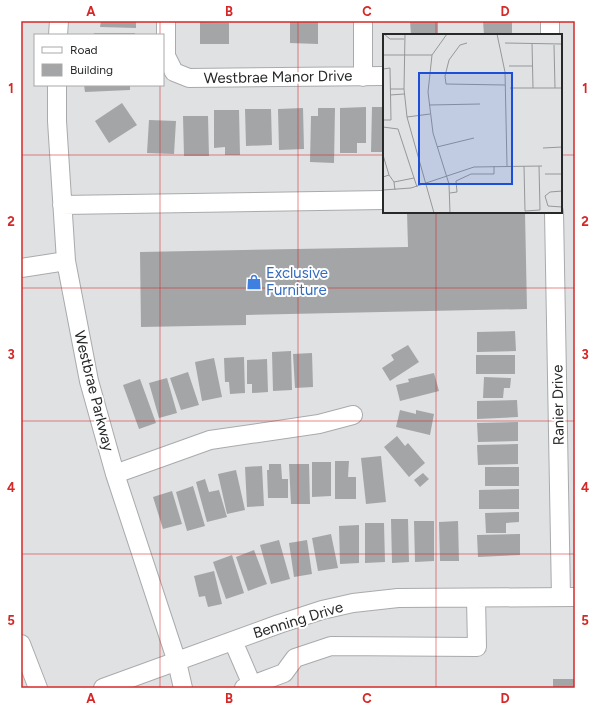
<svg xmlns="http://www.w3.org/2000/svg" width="596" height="709" viewBox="0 0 596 709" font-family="Figtree,sans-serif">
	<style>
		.building { fill: #a4a5a7 }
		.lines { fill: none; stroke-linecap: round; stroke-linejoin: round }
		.minor-casing { stroke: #a9aaac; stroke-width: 20 }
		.minor { stroke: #fff; stroke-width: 18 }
		.grid { fill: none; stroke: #d62828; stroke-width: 1; stroke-opacity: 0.55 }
		.labels { text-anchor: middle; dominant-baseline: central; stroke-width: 4; stroke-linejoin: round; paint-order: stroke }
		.street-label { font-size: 15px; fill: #272828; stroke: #fff }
		.shop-label { font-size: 15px; fill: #366cbe; stroke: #fff; text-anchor: start }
		.inset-road { fill: none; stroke: #959798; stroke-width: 1 }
		.view { fill: #1d4ed8; fill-opacity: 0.15; stroke: #1d4ed8; stroke-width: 2 }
		.inset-edge { fill: none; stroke: #272828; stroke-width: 2 }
		.neatline { fill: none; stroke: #d62828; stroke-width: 1.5 }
		.grid-label { font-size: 13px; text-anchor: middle; font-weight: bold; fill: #d62828 }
	</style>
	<rect width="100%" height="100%" fill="#dfe1e3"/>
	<path class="building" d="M101,21h35v7l-36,-1z
		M290,21l28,1v22l-28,-1z
		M410,21h28v14h-27z
		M483,21h29v14h-28z
		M200,22l29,1v21h-29z
		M94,33h41v2h-41z
		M84,85h46v5l-45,2z
		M122,103l15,22 -28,18 -14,-22z
		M366,107v36h-9v10h-17v-45z
		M372,107h12v45h-13z
		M303,108l1,41 -25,1 -1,-41z
		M318,108h17l-1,55 -24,-1 1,-46h7z
		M245,109h26l1,36 -26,1z
		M214,110h25l1,45h-15v-8l-11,1z
		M183,116h25l1,40h-25z
		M149,120l27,1 -2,33 -27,-1z
		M407,212h118l2,97 -281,6v10l-105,2 -1,-75 268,-5z
		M515,331l1,20 -39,1v-20z
		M408,345l11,17 -29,19 -8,-13 12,-8 -3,-5z
		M291,351l1,39 -19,1 -1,-39z
		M312,353l1,34 -18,1 -2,-34z
		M476,355h39v19h-39z
		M244,357l1,36 -15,1 -1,-12h-4l-1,-24z
		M214,358l8,39 -20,4 -7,-39z
		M267,359l1,33 -16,1v-9h-5v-24z
		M188,372l11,33 -18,5 -11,-32z
		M434,373l5,18 -39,10 -4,-16 13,-3 -1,-3z
		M484,377l27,1 -1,10h-6l-1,10h-20z
		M167,378l10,35 -18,5 -10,-35z
		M140,379l16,44 -17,6 -16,-44z
		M517,400l1,17 -41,2v-18z
		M400,410l16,4v-4l18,4 -4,21 -34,-8z
		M518,422v19l-40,1 -1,-19z
		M397,436l8,10 3,-3 17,20 -16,14 -25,-30z
		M518,444v20l-40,1 -1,-20z
		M381,456l5,46 -20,2 -5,-46z
		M335,461h14l-1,16h8v22h-21z
		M312,462h19v34l-19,1z
		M269,464h12l1,15h6v19h-20l-1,-28h2z
		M289,464h20l1,40h-19z
		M262,466l2,40 -17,1 -2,-40z
		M485,467h34v19h-34z
		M236,470l9,40 -18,4 -9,-40z
		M423,473l6,6 -9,8 -6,-7z
		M205,479l4,13 10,-2 8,27 -20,5 -11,-40z
		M193,486l12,40 -18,5 -11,-39z
		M519,489v20h-40v-19z
		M172,491l10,33 -19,5 -10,-32z
		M519,512v10l-13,1v10h-20l-1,-20z
		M391,519h17l1,43 -17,1z
		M414,521h20v40l-19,1z
		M458,521l1,40h-19l-1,-39z
		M365,523h19l1,39 -20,1z
		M359,525v38l-19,1 -1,-38z
		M331,534l7,34 -20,3 -6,-33z
		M520,534v21l-42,2 -1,-22z
		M279,540l11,39 -19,5 -11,-39z
		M307,540l5,34 -18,3 -5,-34z
		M254,550l13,34 -19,7 -12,-34z
		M232,555l12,38 -18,6 -13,-37z
		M214,571l8,33 -14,3 -3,-11 -6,1 -5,-21z
		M553,679h22v9h-22z"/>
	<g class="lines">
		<g class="minor-casing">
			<path id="minor" d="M166,21v35l8,16 15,6 195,-2
				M550,21v14
				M58,35l1,-14
				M363,77v-56
				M57,85v36l9,140 23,120 26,93 62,188 6,26
				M62,205l322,-5
				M554,212l7,385
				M21,268l45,-7
				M115,474l95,-34 109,-16 34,-9
				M233,641l19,44
				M21,644l17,44
				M103,688l176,-64 43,-14 31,-7 45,-5 177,-1
				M244,688l40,-15 11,-15 36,-12 146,1 -1,-49"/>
		</g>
		<use href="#minor" class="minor"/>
	</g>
	<path class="grid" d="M160,21v14M298,21v667M436,21v14M160,85v603M21,155h363M561,155h14M436,212v476M21,288h554M21,421h554M21,554h554"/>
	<defs>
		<g id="shop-bare" transform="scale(1.2)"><path d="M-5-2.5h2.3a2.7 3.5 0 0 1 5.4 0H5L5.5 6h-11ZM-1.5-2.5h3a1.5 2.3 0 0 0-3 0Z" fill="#3f7fe0" stroke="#fff" stroke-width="2.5" paint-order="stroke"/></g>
	</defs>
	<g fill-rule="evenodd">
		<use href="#shop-bare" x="254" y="282"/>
	</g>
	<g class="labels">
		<g class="street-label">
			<text transform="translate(278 77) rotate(-1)">Westbrae Manor Drive</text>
			<text transform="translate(94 391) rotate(76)">Westbrae Parkway</text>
			<text transform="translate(558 405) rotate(-91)">Ranier Drive</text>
			<text transform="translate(298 620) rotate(-17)">Benning Drive</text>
		</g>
		<g class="shop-label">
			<text x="266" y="273">Exclusive<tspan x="266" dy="17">Furniture</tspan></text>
		</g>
	</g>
	<g transform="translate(383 34)">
		<rect width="179" height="179" fill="#dfe1e3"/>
		<path class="inset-road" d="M1,0l6,5h14M22,0l-1,55 3,28 27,96M64,0l-15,21 -4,37 5,41 16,51 1,29M114,0l8,38 2,94M84,9l-7,2 -11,15 -4,16 1,8 59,1M122,9l57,1M149,9l1,45M171,11l1,43M0,21h49M126,32h23M0,35l7,-1 1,52h-8M127,54h52M7,55h14M7,61l14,-1M46,71l51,-1M24,83l23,-3M0,93l15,2 19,58M54,113l37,-9M160,114l19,-1M0,121l6,20M141,132l1,45 15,-1 -1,-44M162,140h17M0,143l6,-2 5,7 1,8M11,148l20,-4M0,156l28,-2 63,-21 68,-1M179,157l-12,1 -5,4 3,10 14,1M67,159l7,-1 -1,-11 15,-7h23v-8"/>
		<path class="view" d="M36,39h93v111h-93z"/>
		<rect width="179" height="179" class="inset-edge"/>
	</g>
	<rect width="596" height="709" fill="none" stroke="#ffffff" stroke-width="44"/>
	<rect x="34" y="34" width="130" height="52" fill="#ffffff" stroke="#a9a9a9"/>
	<rect x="42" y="47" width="20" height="6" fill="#ffffff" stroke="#a9a9a9"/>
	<text x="70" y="54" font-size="12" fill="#272828">Road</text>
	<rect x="42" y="64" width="20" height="12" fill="#a4a5a7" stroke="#a9a9a9"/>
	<text x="70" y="74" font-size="12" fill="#272828">Building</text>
	<rect x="22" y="22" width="552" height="665" class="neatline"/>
	<g class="grid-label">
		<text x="91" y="16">A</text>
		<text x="229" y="16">B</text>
		<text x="367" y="16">C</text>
		<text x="505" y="16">D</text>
		<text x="11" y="93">1</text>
		<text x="585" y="93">1</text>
		<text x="11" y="226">2</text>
		<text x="585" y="226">2</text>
		<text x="11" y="359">3</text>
		<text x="585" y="359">3</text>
		<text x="11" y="492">4</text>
		<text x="585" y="492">4</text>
		<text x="11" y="625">5</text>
		<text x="585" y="625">5</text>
		<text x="91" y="703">A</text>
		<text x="229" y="703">B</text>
		<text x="367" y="703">C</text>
		<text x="505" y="703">D</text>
	</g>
</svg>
